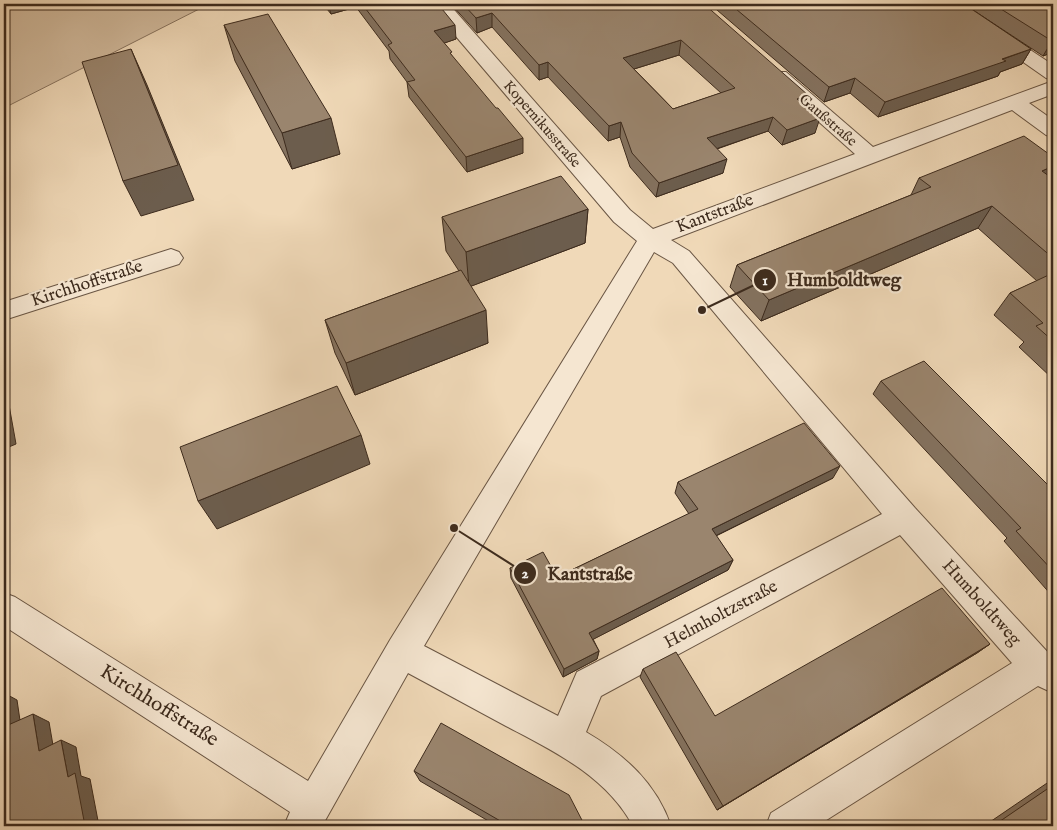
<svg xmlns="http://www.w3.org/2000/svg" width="1057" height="830" viewBox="0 0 1057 830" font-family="'IM FELL English',serif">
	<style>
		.green { fill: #d2bb9e; stroke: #88735e }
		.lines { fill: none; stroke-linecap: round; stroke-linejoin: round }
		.street-casing { stroke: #6a5644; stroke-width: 2 }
		.street { fill: #f5e6d1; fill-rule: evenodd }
		.wall { fill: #84725f; stroke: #3d2b1d; fill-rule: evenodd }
		.shaded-wall { fill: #6c5d4d; stroke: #3d2b1d }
		.building { fill: #9a856e; stroke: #3d2b1d; fill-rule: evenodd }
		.labels { text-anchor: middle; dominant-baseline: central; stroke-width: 4.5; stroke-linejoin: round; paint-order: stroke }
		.far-street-label { font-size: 15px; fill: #3d2b1d; stroke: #f5e6d1 }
		.street-label { font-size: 18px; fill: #3d2b1d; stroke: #f5e6d1 }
		.near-street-label { font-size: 21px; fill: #3d2b1d; stroke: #f5e6d1 }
		.leader { fill: none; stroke: #3d2b1d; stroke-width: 2 }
		.callout-dot { fill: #3d2b1d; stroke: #f5e6d1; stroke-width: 2 }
		.mark-label { font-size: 15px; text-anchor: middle; font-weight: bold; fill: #fff }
		.callout-label { font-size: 19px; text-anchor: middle; font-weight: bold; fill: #3d2b1d; stroke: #f5e6d1; stroke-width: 4.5; stroke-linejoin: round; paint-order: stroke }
	</style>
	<rect width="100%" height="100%" fill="#f0d9b8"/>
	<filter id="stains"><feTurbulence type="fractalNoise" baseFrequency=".004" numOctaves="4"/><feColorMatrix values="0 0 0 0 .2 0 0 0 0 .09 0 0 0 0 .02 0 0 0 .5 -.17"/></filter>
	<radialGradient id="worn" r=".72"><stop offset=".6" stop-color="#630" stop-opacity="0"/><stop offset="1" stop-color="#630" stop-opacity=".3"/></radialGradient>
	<path class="green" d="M4,4h205l-205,104z"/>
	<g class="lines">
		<g class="street-casing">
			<path id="street" d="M431,4h18l181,206 23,19 202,-75 -83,-74 -3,-4 3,-4h14l87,75 180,-66v13l-24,9 24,17v17l-7,-2 -34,-25 -341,130 18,11 226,257 138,150v35l-15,-7 -221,140h-51l5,-13 241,-150 -112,-128 -299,161 -15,36c39,23 70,51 85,94h-38c-27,-50 -78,-74 -127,-100 -33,-18 -65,-35 -98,-53l-86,153h-38l6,-14 -286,-186v-33l11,4 293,184 82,-141 247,-399 -23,-19 -172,-202zM654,252l19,11 209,251 -305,158 -19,44 -134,-70z
				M940,4h21l92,61v15l-7,-2z
				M171,249l8,3 4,6 -4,6 -175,56v-18z"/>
		</g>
		<use href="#street" class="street"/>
	</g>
	<path class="wall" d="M323,4h115l18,35 -12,4 8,13 71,97 -56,19 -58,-75 -2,-15 -17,-23 -1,-8 -33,-44 -25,7z
		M451,4h253l101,101 10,28 -33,12 -14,-14 -51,18 6,24 -67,24 -26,-30 -10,-30 -12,4 -60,-64 -9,3 -47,-53 -15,6zM679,55l42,38 -48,16 -39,-40z
		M710,4h343v48l-10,4 -73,-48 61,41 -9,15 -22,8 -2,4 -120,41 -28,-24 -26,9z
		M224,25l116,129 -48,15 -57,-108z
		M1053,157v17l-2,4 2,1v200l-34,-32 5,-5 -30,-27 16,-22 27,-12 -59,-53 -217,93 -31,-34 7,-22 174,-70 8,-17z
		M588,209l-3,34 -114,43 17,57 -133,52 -20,-42 -10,-33 134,-49 -13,-20 -4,-34z
		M881,381l172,109v107l-49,-56 3,-3 -134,-144z
		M833,478l-117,58 17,24 -5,10 -135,69 6,12 -2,8 -34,18 -52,-99 -1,-10 47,9 132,-63 -14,-21 3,-11z
		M990,644l-13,9 -260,157 -77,-133 3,-8 72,47z
		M414,771l171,55h-88l-77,-45z
		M1053,779v47h-69z"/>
	<path class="shaded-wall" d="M328,4h28v3l-25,7z
		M492,13v14l-15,6 -1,-15z
		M455,25l1,14 -20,7 -2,-15z
		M681,40l-2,15 -58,18 2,-15z
		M1052,41h1v11l-10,4z
		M131,49l16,36 47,115 -53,16 -18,-35z
		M1031,49l-9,15 -22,8 -2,4 -120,41 7,-15z
		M548,62v15l-9,3v-15z
		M855,78l-5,15 -26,9 5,-15z
		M808,95l-5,15 -6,-11z
		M773,117l-5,14 -64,22 3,-15z
		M331,118l9,36 -48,15 -10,-36z
		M820,118l-5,15 -33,12 5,-15z
		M621,122l-1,15 -12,4 1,-15z
		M523,138v15l-56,19 -1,-15z
		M727,159l-4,14 -67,24 3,-14z
		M1053,166v8l-7,12 -4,-15z
		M992,206l-14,22 -217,93 8,-21z
		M588,209l-3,34 -116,44 -3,-35z
		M486,310l2,33 -133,52 -9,-32z
		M4,377l12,67 -12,5z
		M361,435l9,29 -153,65 -19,-28z
		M840,466l-7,12 -126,62 5,-11z
		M733,560l-5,10 -140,72 1,-9z
		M990,644l-13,9 -260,157 6,-4z
		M599,651l-2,8 -34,18 1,-8z
		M4,693l13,7 5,34 -16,-8 -2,-12z
		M33,714l16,8 6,35 -16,-6z
		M61,740l15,7 5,29 9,3 9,47h-14l-17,-49z"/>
	<path class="building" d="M362,4h76l17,21 -21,6 18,21 -2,1 46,55h2l25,30 -57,19 -59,-75 8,-2 -27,-35 4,-2z
		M463,4h241l104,91 -11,4 23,19 -33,12 -14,-13 -66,21 20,21 -68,24 -27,-30 -11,-31 -12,4 -61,-64 -9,3 -47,-52 -16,5zM681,40l54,48 -62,21 -50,-51z
		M730,4h234l67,45 -29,10 4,2 -121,41 -30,-24 -26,9z
		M993,4h60v37h-1z
		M268,14l63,104 -49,15 -58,-108z
		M131,49l47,116 -55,16 -41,-119z
		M1024,136l29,21v9l-11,5 11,8v79l-61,-52 -223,94 -32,-35 194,-78 -12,-9z
		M561,176l27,33 -122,43 -24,-35z
		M461,270l25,40 -140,53 -21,-43z
		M1053,273v68l-17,-15 7,-3 -33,-30z
		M924,361l129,129v81l-37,-40 5,-3 -140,-147z
		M337,386l24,49 -163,66 -18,-54z
		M4,407l5,30 -5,2z
		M804,423l36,43 -128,63 21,31 -144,73 10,18 -35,18 -54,-101 33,-16 14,25 141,-68 -20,-27z
		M942,588l48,56 -267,162 -80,-137 33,-17 39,64z
		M4,714l2,12 27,-12 6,37 22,-11 7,37 7,-4 10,53h-81z
		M441,723l128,72 16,31h-76l-95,-55z
		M1053,785v41h-60z"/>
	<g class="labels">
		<g class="far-street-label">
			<text transform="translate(828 120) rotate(41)">Gaußstraße</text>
			<text transform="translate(542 124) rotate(49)">Kopernikusstraße</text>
		</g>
		<g class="street-label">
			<text transform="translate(715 214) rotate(-21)">Kantstraße</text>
			<text transform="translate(87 284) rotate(-18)">Kirchhoffstraße</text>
			<text transform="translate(981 603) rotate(48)">Humboldtweg</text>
			<text transform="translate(721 615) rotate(-28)">Helmholtzstraße</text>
		</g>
		<g class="near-street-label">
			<text transform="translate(159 706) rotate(32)">Kirchhoffstraße</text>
		</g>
	</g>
	<path class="leader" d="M702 310L765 280M454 528L525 573"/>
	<g class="callout-dot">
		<circle cx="702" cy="310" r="5"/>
		<circle cx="454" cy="528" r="5"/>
		<circle cx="765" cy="280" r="12"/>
		<circle cx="525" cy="573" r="12"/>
	</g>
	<g class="mark-label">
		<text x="765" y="285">1</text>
		<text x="525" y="578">2</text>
	</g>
	<g class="callout-label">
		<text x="844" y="286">Humboldtweg</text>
		<text x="590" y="580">Kantstraße</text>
	</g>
	<rect width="1057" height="830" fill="none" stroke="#f0d9b8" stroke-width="20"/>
	<rect x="5" y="5" width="1047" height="820" fill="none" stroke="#3d2b1d" stroke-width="2.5"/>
	<rect x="10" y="10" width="1037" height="810" fill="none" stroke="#3d2b1d"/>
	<rect width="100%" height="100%" filter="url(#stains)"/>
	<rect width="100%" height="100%" fill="url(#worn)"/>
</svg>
